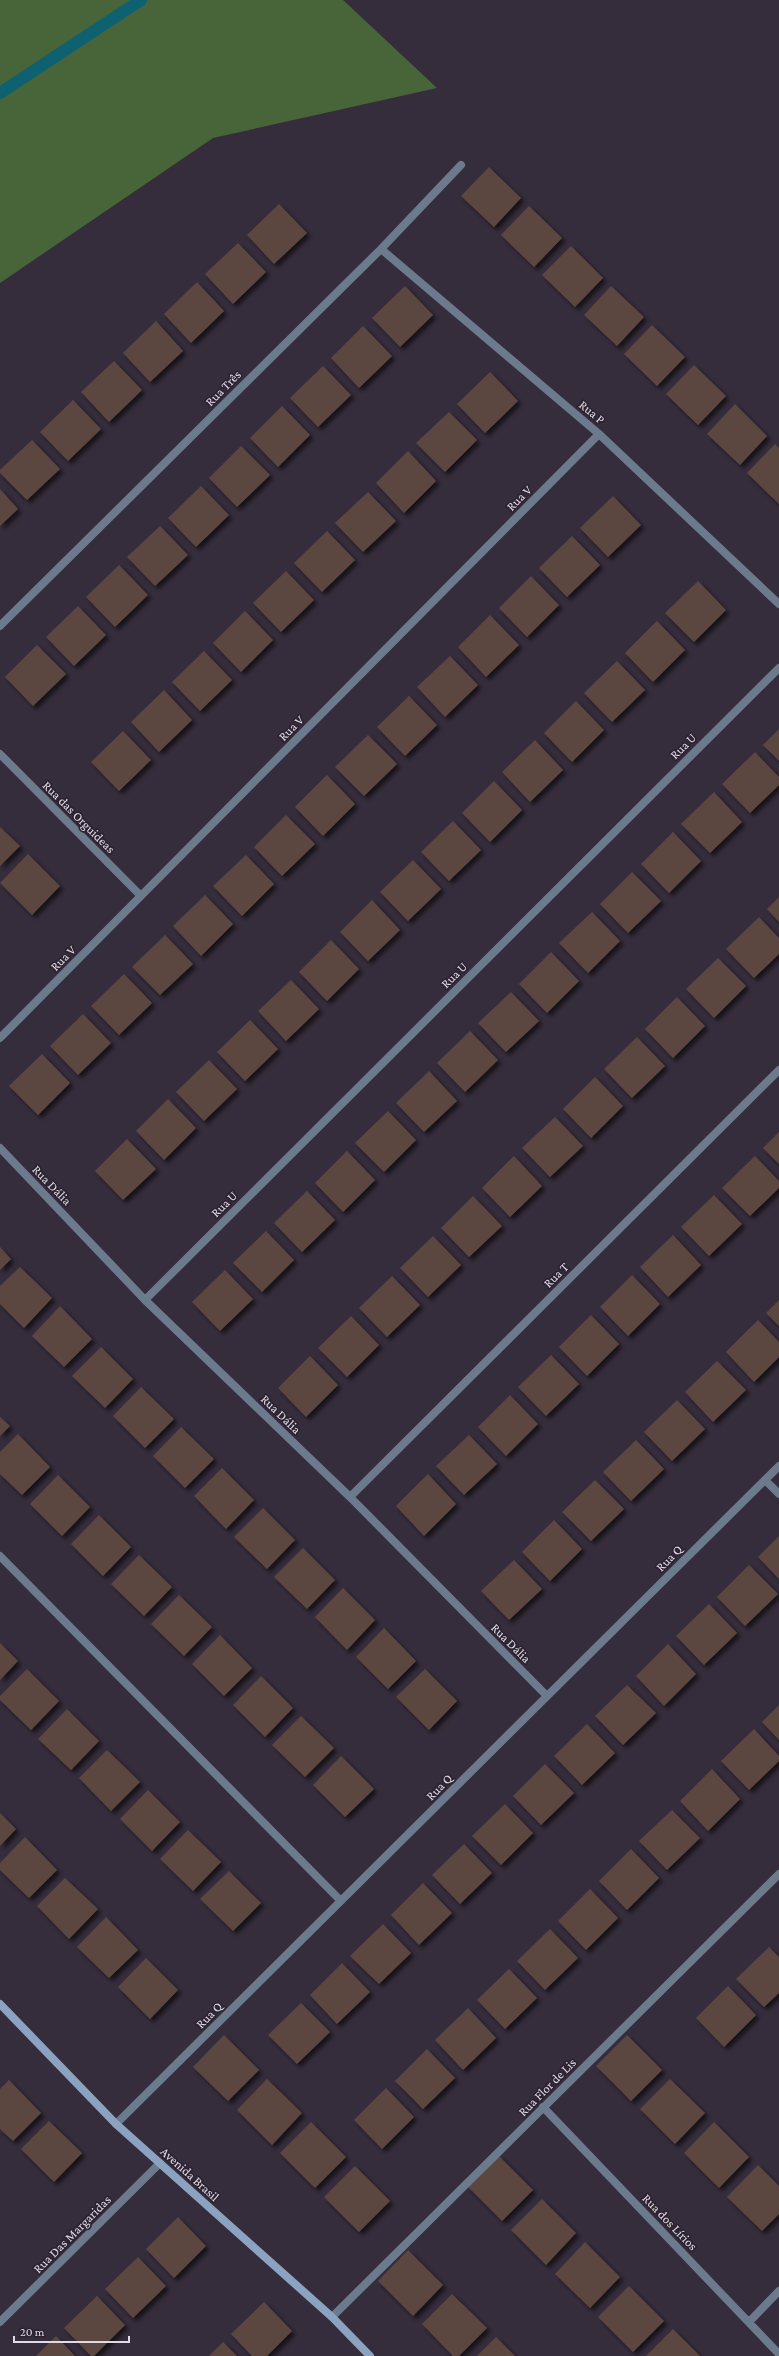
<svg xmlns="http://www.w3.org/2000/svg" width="779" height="2356" viewBox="0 0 779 2356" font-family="'Crimson Pro',serif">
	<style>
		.forest { fill: #486539 }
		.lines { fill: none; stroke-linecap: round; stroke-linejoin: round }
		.stream { stroke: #0e6170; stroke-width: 12 }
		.building { fill: #5b4741; filter: url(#shadow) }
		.street { stroke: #6b7a8d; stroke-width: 8 }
		.secondary { stroke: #8ba3c1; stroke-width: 8 }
		.labels { text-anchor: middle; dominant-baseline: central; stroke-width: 3.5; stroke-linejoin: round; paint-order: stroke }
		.street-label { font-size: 13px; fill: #e0dae4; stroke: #2c2332 }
	</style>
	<defs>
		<filter id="shadow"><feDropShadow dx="3.5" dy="3.5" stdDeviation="2" flood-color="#0009"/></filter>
	</defs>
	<rect width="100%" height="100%" fill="#362d3c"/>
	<path class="forest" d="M0,0h343l94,88 -224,50 -213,145z"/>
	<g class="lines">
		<path class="stream" d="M0,93l141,-93"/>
	</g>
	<path class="building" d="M489,167l32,31 -27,29 -33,-31z
		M279,204l28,29 -33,31 -27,-29z
		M529,206l33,32 -28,29 -33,-32z
		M238,243l28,29 -33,32 -28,-30z
		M571,246l32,32 -28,29 -33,-32z
		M197,282l27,29 -33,32 -27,-29z
		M405,286l28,29 -33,32 -28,-29z
		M611,286l33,31 -27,29 -33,-31z
		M156,321l27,30 -33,31 -27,-29z
		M652,325l33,32 -28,29 -33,-32z
		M363,326l29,30 -33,32 -28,-30z
		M114,361l28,29 -33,32 -28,-30z
		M694,365l32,31 -28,29 -32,-31z
		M323,366l28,29 -33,32 -28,-29z
		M490,372l28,29 -33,32 -28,-29z
		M73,400l28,29 -33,32 -28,-29z
		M735,404l32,32 -27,29 -33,-31z
		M282,406l28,29 -32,32 -28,-29z
		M449,412l28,28 -32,32 -29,-29z
		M32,440l28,29 -33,31 -27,-27v-3z
		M775,444l4,4v56l-32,-31z
		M241,446l29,29 -33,32 -28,-29z
		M408,451l28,30 -32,32 -28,-30z
		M201,486l28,29 -33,32 -28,-29z
		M0,489l18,20 -18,17z
		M368,492l28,29 -33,31 -28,-29z
		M613,496l28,29 -33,32 -28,-29z
		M160,526l28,29 -33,31 -28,-29z
		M327,531l28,29 -33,32 -28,-29z
		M572,536l28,29 -33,32 -28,-29z
		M119,565l29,30 -33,32 -29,-30z
		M286,571l28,29 -33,32 -28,-29z
		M531,576l28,29 -32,32 -28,-29z
		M698,581l28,29 -32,32 -29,-29z
		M78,606l28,29 -32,31 -28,-29z
		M245,611l28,29 -32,32 -28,-29z
		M490,615l29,30 -33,32 -28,-30z
		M657,621l28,29 -32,32 -28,-29z
		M37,645l29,29 -33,32 -28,-29z
		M204,651l28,29 -32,31 -28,-29z
		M450,656l28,29 -33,32 -28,-30z
		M617,661l28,29 -33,32 -28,-29z
		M164,690l28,30 -33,32 -28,-30z
		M409,696l28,29 -32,31 -28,-29z
		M576,701l28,29 -32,32 -28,-29z
		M779,729v32l-16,-16z
		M123,731l28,29 -32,31 -28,-29z
		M368,735l29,29 -33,32 -29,-29z
		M535,740l28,30 -33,32 -28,-30z
		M755,752l24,25v8l-29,28 -28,-29z
		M327,775l28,29 -32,32 -28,-29z
		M494,781l28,29 -32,32 -28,-29z
		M714,792l28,30 -32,31 -29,-29z
		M286,815l29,29 -33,32 -28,-29z
		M453,821l28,29 -32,31 -28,-29z
		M0,827l20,19 -20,20z
		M673,832l28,29 -32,32 -28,-29z
		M28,854l32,32 -28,29 -32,-32z
		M246,855l28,29 -32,32 -29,-30z
		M413,860l28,29 -33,32 -28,-29z
		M632,872l29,29 -33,32 -28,-29z
		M205,895l28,29 -32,32 -28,-30z
		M779,897v25l-12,-13z
		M372,900l28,30 -32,31 -28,-29z
		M592,912l28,29 -32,32 -29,-30z
		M759,917l20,21v16l-25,24 -28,-29z
		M165,935l28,29 -33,31 -28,-28z
		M331,940l28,29 -32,32 -28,-29z
		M551,952l28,29 -32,32 -28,-29z
		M718,958l28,28 -32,32 -28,-29z
		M124,974l28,29 -33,32 -28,-29z
		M291,980l28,29 -33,32 -28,-30z
		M511,992l28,29 -33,31 -28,-29z
		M677,997l28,29 -32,32 -28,-29z
		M83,1014l28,29 -33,32 -28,-29z
		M250,1020l28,29 -33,32 -28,-29z
		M470,1031l28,29 -33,32 -28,-29z
		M637,1037l28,29 -33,32 -28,-29z
		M42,1054l28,29 -32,32 -29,-29z
		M209,1060l28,29 -33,32 -28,-29z
		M429,1071l28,30 -33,31 -28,-29z
		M595,1077l28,29 -32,32 -28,-29z
		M168,1099l28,29 -32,32 -28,-29z
		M388,1111l28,29 -32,32 -29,-29z
		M555,1117l28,29 -33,31 -28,-29z
		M779,1132v32l-16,-16z
		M127,1139l29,30 -33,31 -28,-29z
		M347,1151l28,29 -32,32 -28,-29z
		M514,1156l28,30 -32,31 -28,-29z
		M755,1156l24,25v7l-29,28 -28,-28z
		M307,1191l28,29 -33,32 -28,-29z
		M714,1195l28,29 -33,32 -28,-29z
		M473,1196l29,30 -33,31 -28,-29z
		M266,1231l28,29 -32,32 -29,-29z
		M673,1235l28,30 -33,32 -28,-30z
		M433,1236l28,29 -33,32 -28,-29z
		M0,1247l11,12 -11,11z
		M20,1267l32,31 -28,30 -24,-24v-18z
		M225,1270l28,29 -33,32 -28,-29z
		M632,1275l28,29 -32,32 -28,-29z
		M392,1276l28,29 -33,32 -28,-29z
		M779,1300v26l-13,-13z
		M60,1306l32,33 -28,28 -32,-31z
		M591,1315l28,29 -32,32 -28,-29z
		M351,1316l28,29 -32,32 -29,-29z
		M758,1320l21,22v15l-25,25 -28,-30z
		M101,1347l32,32 -28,29 -33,-32z
		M551,1355l28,29 -33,32 -28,-29z
		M310,1356l28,29 -32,32 -28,-29z
		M717,1361l29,29 -33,32 -28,-30z
		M141,1387l33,32 -29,29 -32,-32z
		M510,1395l28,29 -32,32 -28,-29z
		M677,1400l28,29 -33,32 -28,-29z
		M0,1417l10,9 -10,10z
		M181,1427l33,32 -29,29 -32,-32z
		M18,1434l32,33 -28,28 -22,-21v-22z
		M469,1435l28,29 -33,31 -28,-29z
		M636,1440l28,29 -33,32 -28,-29z
		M222,1468l32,32 -28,29 -32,-33z
		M428,1474l28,30 -32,32 -28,-30z
		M58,1475l32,32 -28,29 -32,-32z
		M595,1480l29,29 -33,32 -29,-29z
		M263,1508l32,32 -28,29 -33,-32z
		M99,1515l32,32 -28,29 -32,-32z
		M554,1520l28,29 -32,32 -28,-29z
		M779,1536v43l-21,-22z
		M303,1548l32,32 -28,29 -33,-32z
		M139,1555l33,32 -28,29 -33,-32z
		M514,1560l28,29 -33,31 -28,-29z
		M749,1565l29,29 -33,32 -28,-29z
		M343,1588l32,32 -28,30 -32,-33z
		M179,1595l33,32 -28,29 -33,-32z
		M709,1604l28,29 -33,32 -28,-29z
		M384,1628l32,33 -28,28 -32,-32z
		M220,1635l32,33 -28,28 -32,-32z
		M0,1643l18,18 -18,19z
		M668,1644l28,30 -32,32 -28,-30z
		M27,1669l32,32 -28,29 -31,-30v-4z
		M425,1669l32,32 -28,29 -33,-33z
		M261,1676l32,32 -28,29 -32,-32z
		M627,1685l29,28 -33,32 -28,-29z
		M779,1705v35l-17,-18z
		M67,1709l32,32 -28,29 -33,-31z
		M301,1716l33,32 -29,29 -33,-32z
		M587,1724l28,29 -33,32 -28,-29z
		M754,1729l25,27v5l-30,29 -28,-29z
		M107,1750l33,32 -29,29 -32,-33z
		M341,1756l33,33 -29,28 -32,-32z
		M545,1764l29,29 -33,32 -28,-29z
		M712,1769l28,30 -32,32 -28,-30z
		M148,1790l32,32 -28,29 -32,-32z
		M505,1804l28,29 -32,32 -29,-29z
		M672,1810l28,28 -33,32 -28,-29z
		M0,1813l16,16 -16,17z
		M188,1830l33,32 -28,29 -33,-32z
		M25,1837l32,33 -28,28 -29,-28v-7z
		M464,1844l28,29 -32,31 -28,-29z
		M631,1849l28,29 -32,32 -28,-29z
		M229,1871l32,32 -28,28 -33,-32z
		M65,1878l33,31 -29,30 -32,-33z
		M423,1883l29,30 -33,32 -28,-30z
		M590,1889l28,29 -32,32 -28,-29z
		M106,1917l32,33 -29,28 -32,-31z
		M383,1924l28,29 -32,31 -29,-28z
		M550,1929l28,29 -33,32 -28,-29z
		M769,1947l10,10v36l-15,14 -28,-28z
		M146,1958l32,32 -28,29 -32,-32z
		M342,1963l28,29 -33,32 -27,-29z
		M509,1969l28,29 -32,31 -28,-29z
		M728,1986l28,29 -32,32 -28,-29z
		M301,2003l29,29 -33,32 -29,-29z
		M468,2008l28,30 -33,32 -28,-30z
		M224,2035l35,35 -31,31 -35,-34z
		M627,2035l35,35 -31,31 -35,-35z
		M427,2049l28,29 -32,31 -28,-28z
		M267,2079l35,34 -30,32 -35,-35z
		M670,2079l35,34 -30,31 -35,-35z
		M9,2080l32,33 -28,28 -13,-12v-40z
		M386,2088l28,29 -32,32 -28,-29z
		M49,2121l33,32 -28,29 -33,-33z
		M311,2122l35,35 -31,31 -35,-35z
		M714,2122l35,35 -30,31 -35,-35z
		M498,2155l35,35 -31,31 -35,-35z
		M758,2165l21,21v28l-17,17 -35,-34z
		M355,2166l35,35 -31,31 -35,-35z
		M542,2199l34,34 -30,32 -35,-35z
		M178,2217l28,29 -32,32 -28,-29z
		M585,2242l35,35 -30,31 -35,-34z
		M408,2250l35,35 -30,31 -35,-35z
		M138,2257l28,29 -33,32 -28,-29z
		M629,2286l35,35 -31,31 -35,-35z
		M452,2294l35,34 -28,28h-6l-31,-32z
		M97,2296l28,29 -31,31h-3l-27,-28z
		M264,2302l28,29 -25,25h-15l-21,-22z
		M673,2329l27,27h-54z
		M56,2336l19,20h-39z
		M496,2337l19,19h-38z
		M223,2342l14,14h-28z"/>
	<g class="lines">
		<path class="street" d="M381,249l218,185 180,170
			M0,626l381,-377 80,-84
			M0,754l141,142
			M0,1038l599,-604
			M0,1148l145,152 205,197 197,199
			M145,1300l634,-632
			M765,1480l14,14
			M350,1497l429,-427
			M0,1556l341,345
			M543,2107l236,247
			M116,2124l663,-658
			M332,2317l447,-443
			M0,2322l160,-159
			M749,2322l30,-31"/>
		<path class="secondary" d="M0,2004l116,120 216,193 38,39"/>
	</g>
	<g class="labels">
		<g class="street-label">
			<text transform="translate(223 388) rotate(-45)">Rua Três</text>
			<text transform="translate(592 412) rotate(40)">Rua P</text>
			<text transform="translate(519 498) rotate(-45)">Rua V</text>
			<text transform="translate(291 728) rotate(-45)">Rua V</text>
			<text transform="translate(683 746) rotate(-45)">Rua U</text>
			<text transform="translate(79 817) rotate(45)">Rua das Orguideas</text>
			<text transform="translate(63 958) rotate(-45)">Rua V</text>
			<text transform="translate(454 975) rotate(-45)">Rua U</text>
			<text transform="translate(52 1185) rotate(46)">Rua Dália</text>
			<text transform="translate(224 1204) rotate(-45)">Rua U</text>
			<text transform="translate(556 1275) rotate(-45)">Rua T</text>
			<text transform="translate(281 1414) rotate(44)">Rua Dália</text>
			<text transform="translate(669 1558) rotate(-45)">Rua Q</text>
			<text transform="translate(511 1643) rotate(45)">Rua Dália</text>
			<text transform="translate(439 1787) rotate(-45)">Rua Q</text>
			<text transform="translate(209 2015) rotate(-45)">Rua Q</text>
			<text transform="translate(547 2087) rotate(-45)">Rua Flor de Lis</text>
			<text transform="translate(190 2174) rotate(42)">Avenida Brasil</text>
			<text transform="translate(670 2222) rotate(46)">Rua dos Lírios</text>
			<text transform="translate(72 2234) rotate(-45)">Rua Das Margaridas</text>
		</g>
	</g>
	<path d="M14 2336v6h115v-6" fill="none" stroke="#e0dae4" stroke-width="2"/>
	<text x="20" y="2336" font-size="12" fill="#e0dae4" stroke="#2c2332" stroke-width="3" paint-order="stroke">20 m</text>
</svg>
